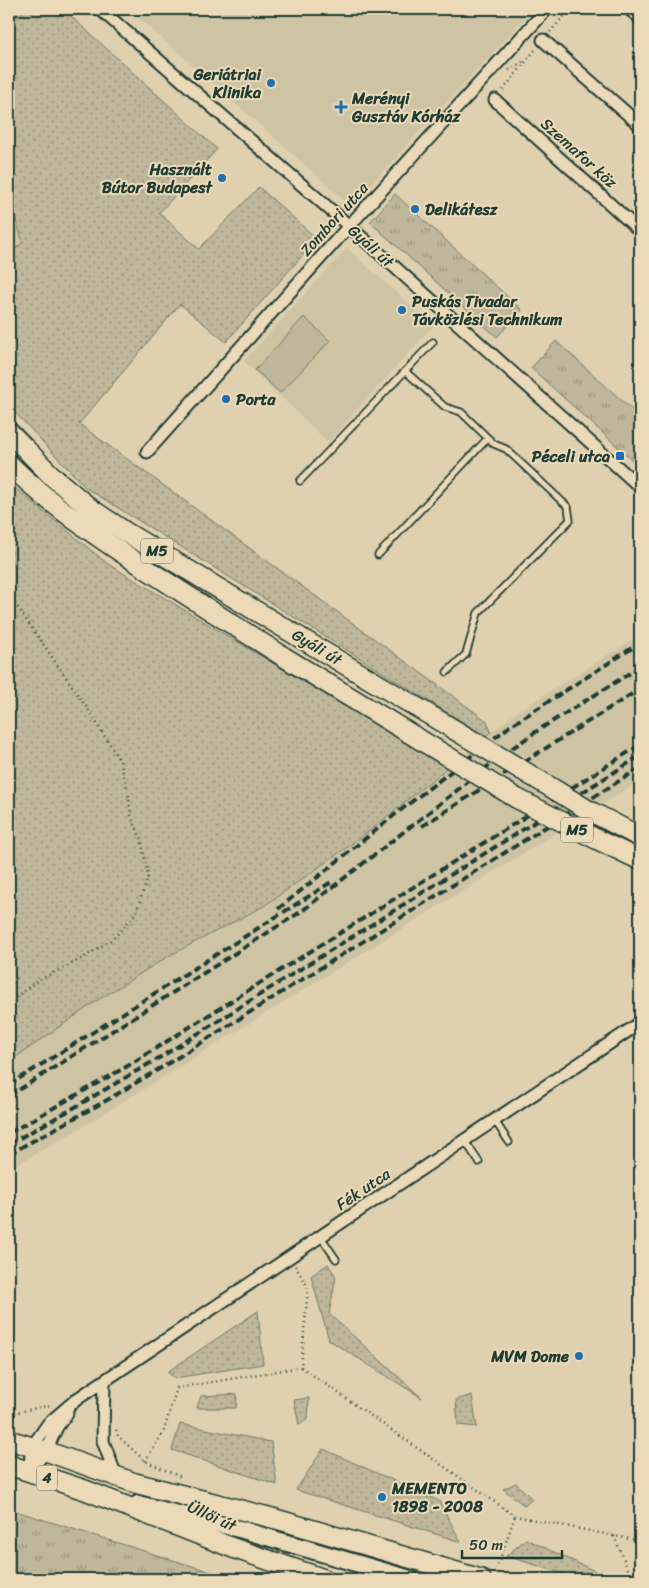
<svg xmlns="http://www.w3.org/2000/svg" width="649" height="1588" viewBox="0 0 649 1588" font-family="Sriracha,sans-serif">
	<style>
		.built { fill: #cec4a4 }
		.grass { fill: url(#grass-dots); stroke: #6f7a68 }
		.park { fill: url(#park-tufts); stroke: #6f7a68 }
		.pitch { fill: #bfb79b; stroke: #6f7a68 }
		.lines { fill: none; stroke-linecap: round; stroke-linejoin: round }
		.service-casing { stroke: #1f3d34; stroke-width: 9 }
		.minor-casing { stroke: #1f3d34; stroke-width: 15 }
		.secondary-casing { stroke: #1f3d34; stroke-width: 20 }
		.primary-casing { stroke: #1f3d34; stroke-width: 22 }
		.path { stroke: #1f3d34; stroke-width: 2.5; stroke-dasharray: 1 4; stroke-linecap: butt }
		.service { stroke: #ebd9b7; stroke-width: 5.5 }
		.minor { stroke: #ebd9b7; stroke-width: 11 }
		.secondary { stroke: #ebd9b7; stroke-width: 16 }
		.primary { stroke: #ebd9b7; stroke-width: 19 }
		.rail { stroke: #1f3d34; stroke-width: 4; stroke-dasharray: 8 4; stroke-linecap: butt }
		.primary-bridge-casing { stroke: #1f3d34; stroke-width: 22; stroke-linecap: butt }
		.primary-bridge { stroke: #ebd9b7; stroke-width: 19 }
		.poi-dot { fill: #1f6fb2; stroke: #ebd9b7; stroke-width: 2 }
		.labels { text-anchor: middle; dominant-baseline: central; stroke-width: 4; stroke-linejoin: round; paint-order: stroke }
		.shield { fill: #ebd9b7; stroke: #5c6c5b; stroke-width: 1 }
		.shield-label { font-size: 15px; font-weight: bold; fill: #1f3d34 }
		.poi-label { font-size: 16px; font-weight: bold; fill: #1f3d34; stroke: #ebd9b7; text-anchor: start }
		.street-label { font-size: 16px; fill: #1f3d34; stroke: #ebd9b7 }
	</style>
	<defs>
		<pattern id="grass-dots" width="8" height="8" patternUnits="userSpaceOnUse" patternTransform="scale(1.25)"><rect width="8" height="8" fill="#bfb79b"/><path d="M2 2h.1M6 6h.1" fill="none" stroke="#9b967f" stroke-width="1.8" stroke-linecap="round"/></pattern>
		<pattern id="park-tufts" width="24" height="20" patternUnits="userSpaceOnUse" patternTransform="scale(1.25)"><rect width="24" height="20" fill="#bfb79b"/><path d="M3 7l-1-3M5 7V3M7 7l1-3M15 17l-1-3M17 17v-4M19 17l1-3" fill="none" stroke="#9b967f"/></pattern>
	</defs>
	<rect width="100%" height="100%" fill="#dfd0af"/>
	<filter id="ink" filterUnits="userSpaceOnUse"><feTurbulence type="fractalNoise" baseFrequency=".02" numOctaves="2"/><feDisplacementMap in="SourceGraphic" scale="10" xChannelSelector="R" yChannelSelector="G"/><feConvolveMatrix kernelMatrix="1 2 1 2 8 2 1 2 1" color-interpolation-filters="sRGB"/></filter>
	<g filter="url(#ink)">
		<path class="built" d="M129,9h404l-182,197z
			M9,199l14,43 -14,12z
			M347,248l86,78 -105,116 -84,-81z
			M640,635v146l-564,350 -67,38v-107l89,-62 69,-43 97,-51 99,-70 155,-125z"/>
		<path class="grass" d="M9,9h54l154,140 -58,64 40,36 60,-62 58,52 -91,103 -46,-38 -101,120 408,297 4,11 -6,4 -399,-248 -77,-82v-152l14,-12 -14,-43z
			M9,483l99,81 339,204 -84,68 -99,70 -97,51 -69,43 -89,62z
			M328,1264l8,13 -7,37 93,84 -93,-58 -18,-64z
			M258,1311l5,53 -88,14 -8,-6z
			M237,1394l-1,14h-39l4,-12z
			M472,1395l5,32 -19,-2 -2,-25z
			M309,1398l-1,21 -9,6 -5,-25z
			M180,1424l91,18 6,43 -105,-35z
			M323,1449l116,52 22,41 -165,-52z
			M516,1483l16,16 -7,7 -22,-17z
			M526,1539l73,34 3,6h-21l-75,-23z"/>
		<path class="park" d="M395,194l127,116 -25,27 -127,-115z
			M556,341l84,76v50l-109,-99z
			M9,1509l225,70h-225z"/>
		<path class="pitch" d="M304,317l26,24 -50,52 -25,-23z"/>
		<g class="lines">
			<g class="service-casing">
				<path id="service" d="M405,371l40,36 16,5 33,32 12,5 62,58 2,13 -92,93 -12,41 -19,18
					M300,481l133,-139
					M378,555l110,-117
					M495,1121l14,21
					M465,1141l14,21
					M321,1237l15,22"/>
			</g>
			<g class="minor-casing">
				<path id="minor" d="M100,9l249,217 291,261
					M629,9l11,9
					M543,40l97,85
					M495,100l145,131
					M147,452l202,-226 198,-217
					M104,1381l-1,60 13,35
					M29,1472l3,-25 16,-23 29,-25 563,-376
					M29,1472l17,-21 11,-24 10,-14"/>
			</g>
			<g class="secondary-casing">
				<path id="secondary" d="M138,1504l105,26 167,49"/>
			</g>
			<g class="primary-casing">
				<path id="primary" d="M9,432l44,45 38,32 36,24 172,104
					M9,464c39,39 84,70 130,100 48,32 96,62 145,93
					M9,1440l37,11 89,32 141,36 205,60
					M9,1465l76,25 148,58 91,31"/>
			</g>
			<path class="path" d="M550,32l20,-23
				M509,70l15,-9
				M503,90l32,-40
				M9,595l79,114 32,52 8,30 3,25 10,22 7,39 -12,36 -23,26 -32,20 -44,22 -28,21
				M295,1266l13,21 -7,80 214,149 125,25
				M9,1414l42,-9
				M116,1430l2,6 27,25 36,16
				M145,1461l18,-28 14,-45 124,-21
				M614,1536l18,43
				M498,1565l17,-49"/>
			<use href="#service" class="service"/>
			<use href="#minor" class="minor"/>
			<use href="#secondary" class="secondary"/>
			<use href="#primary" class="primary"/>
			<path class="rail" d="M422,826l218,-137
				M278,909l119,-96 113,-87 130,-83
				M9,1085l324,-204
				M9,1096l293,-185 203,-158 35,-24 100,-62
				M9,1133l117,-66 514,-322
				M9,1144l61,-34 89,-52 481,-302
				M9,1154l100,-55 55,-33 476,-298"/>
			<g class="primary-bridge-casing">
				<path id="primary-bridge" d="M299,637l238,142 51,31 52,27
					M284,657l232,141 82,42 42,20"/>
			</g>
			<use href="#primary-bridge" class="primary-bridge"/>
		</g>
	</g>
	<g class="poi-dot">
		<circle cx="271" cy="83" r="5"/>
		<path d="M338.5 99.5h5v5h5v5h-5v5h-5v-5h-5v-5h5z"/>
		<circle cx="222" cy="178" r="5"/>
		<circle cx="415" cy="209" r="5"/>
		<circle cx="402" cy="310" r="5"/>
		<circle cx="226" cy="399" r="5"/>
		<rect x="615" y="451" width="10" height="10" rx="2.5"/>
		<circle cx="579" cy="1356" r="5"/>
		<circle cx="382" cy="1497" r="5"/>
	</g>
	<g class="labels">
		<g class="shield">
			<rect x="141" y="538.5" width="32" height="25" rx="4"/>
			<rect x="561" y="817.5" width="32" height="25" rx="4"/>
			<rect x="37" y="1465.5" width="20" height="25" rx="4"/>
		</g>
		<g class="shield-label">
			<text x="157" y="551">M5</text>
			<text x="577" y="830">M5</text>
			<text x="47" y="1478">4</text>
		</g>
		<g class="poi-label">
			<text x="261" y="74" text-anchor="end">Geriátriai<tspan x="261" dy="18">Klinika</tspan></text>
			<text x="352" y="98">Merényi<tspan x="352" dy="18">Gusztáv Kórház</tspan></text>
			<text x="212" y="169" text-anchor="end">Használt<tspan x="212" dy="18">Bútor Budapest</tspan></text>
			<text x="425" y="209">Delikátesz</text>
			<text x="412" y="301">Puskás Tivadar<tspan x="412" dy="18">Távközlési Technikum</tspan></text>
			<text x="236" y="399">Porta</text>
			<text x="610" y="456" text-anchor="end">Péceli utca</text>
			<text x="569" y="1356" text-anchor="end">MVM Dome</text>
			<text x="392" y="1488">MEMENTO<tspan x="392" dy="18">1898 - 2008</tspan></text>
		</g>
		<g class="street-label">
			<text transform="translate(579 153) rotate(42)">Szemafor köz</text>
			<text transform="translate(334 219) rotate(-48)">Zombori utca</text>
			<text transform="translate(371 246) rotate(42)">Gyáli út</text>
			<text transform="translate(317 647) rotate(31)">Gyáli út</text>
			<text transform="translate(363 1189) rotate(-34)">Fék utca</text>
			<text transform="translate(212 1516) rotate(24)">Üllői út</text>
		</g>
	</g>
	<rect width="649" height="1588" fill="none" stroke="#ebd9b7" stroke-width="30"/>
	<rect x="15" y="15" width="619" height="1558" fill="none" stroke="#1f3d34" stroke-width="2" filter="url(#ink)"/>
	<path d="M462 1550v8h100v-8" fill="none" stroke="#1f3d34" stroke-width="2.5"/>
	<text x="469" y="1550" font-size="15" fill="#1f3d34" stroke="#ebd9b7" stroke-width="4" paint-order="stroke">50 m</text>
</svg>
